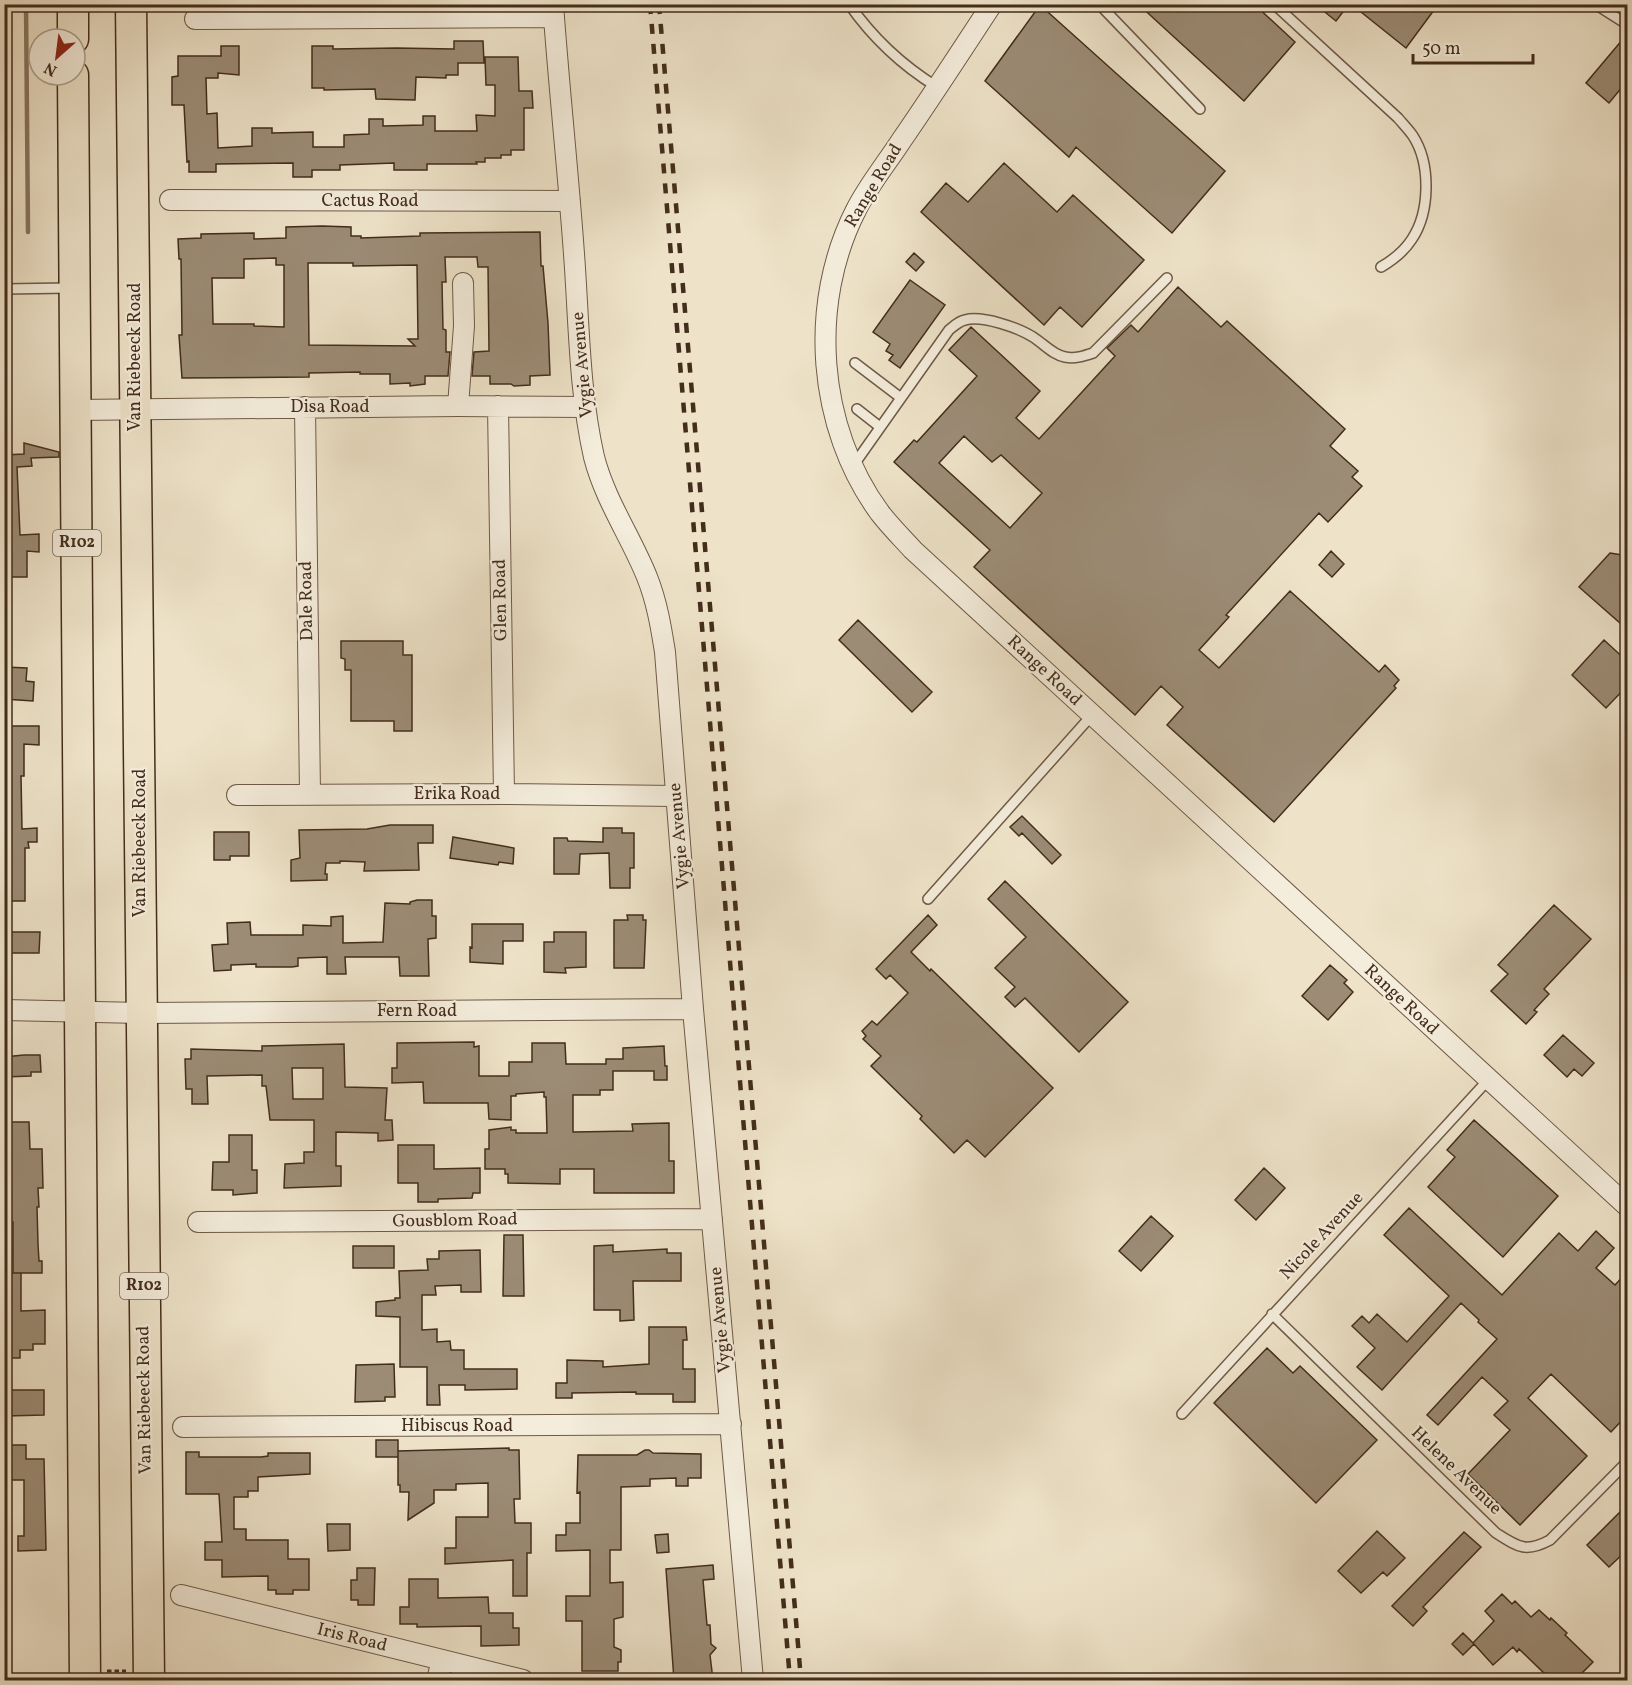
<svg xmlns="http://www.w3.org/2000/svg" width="1632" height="1685" viewBox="0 0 1632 1685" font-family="Vollkorn,serif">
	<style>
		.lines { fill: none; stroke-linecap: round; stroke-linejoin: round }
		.stream { stroke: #877560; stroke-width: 4.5 }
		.building { fill: #9c8c76; stroke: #432d1c; stroke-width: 1.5; fill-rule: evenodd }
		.service-casing { stroke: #6e5a47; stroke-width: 12 }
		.minor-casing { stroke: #6e5a47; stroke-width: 22 }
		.primary-casing { stroke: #432d1c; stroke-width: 33 }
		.path { stroke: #432d1c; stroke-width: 3; stroke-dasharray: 4.5 3; stroke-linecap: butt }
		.service { stroke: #f4eddc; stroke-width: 9 }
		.minor { stroke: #f4eddc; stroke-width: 20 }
		.primary { stroke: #eee3c9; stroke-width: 30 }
		.rail { stroke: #432d1c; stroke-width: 4.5; stroke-dasharray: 10 10; stroke-linecap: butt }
		.labels { text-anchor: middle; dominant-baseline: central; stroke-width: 4.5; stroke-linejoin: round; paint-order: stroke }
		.shield { fill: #f4eddc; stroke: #786756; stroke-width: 1.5 }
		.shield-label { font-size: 16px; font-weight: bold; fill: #432d1c }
		.street-label { font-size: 18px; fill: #432d1c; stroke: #f4eddc }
	</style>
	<rect width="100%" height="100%" fill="#eee3c9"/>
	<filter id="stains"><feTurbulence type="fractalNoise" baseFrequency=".00333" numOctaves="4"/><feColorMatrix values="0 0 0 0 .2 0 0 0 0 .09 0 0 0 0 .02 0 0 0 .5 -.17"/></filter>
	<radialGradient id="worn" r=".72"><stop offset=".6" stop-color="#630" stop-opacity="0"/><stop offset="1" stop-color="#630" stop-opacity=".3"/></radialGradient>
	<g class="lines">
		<path class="stream" d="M26,4l2,228"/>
	</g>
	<path class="building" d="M1138,4h116l41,38 -51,59z
		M1315,4h34l-13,17z
		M1351,4h76l7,6 -28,38z
		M1040,5l185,166 -53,62 -96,-86 -7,10 -84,-76z
		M1628,33v47l-19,23 -23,-20z
		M454,41h29l1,22h-26v12h-12v3l-30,-1 -1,23 -39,-1 -1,-10 -51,1v-2h-12v-42h21v3l64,-1 57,1z
		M221,46h18v29l-21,-2v5h-12l1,36 10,-1 1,35 34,-2v-18h20v5l41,-1v15h31v-12l25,-1v-15h14v7l40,-1v-9h12v15h42l-1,-16 19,1v-31h-9l-1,-28h33l1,34h13l1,17h-9v42h-13v5h-10v3h-16v4h-9l1,2h-50v6h-33v-7l-54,2v5h-28v7h-19v-14l-77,1v8h-27v-11l-2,1 -3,-57h-12v-28l6,-1v-20h43z
		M1004,163l53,49 16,-17 71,65 -62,67 -22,-20 -16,18 -123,-113 25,-29 22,19z
		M322,226l29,1v9h10v2l59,-2v-3l120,-1 1,34h2l5,57 2,52 -20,1v9l-16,1 -3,-2h-21v-8h-18l2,-24 15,-1 -1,-84h-10l-1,-10h-32l1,25h-4l1,47 3,1v22h4l-2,24h-23v8l-15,2v-3l-20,1v-10h-30v-2l-51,1v4l-127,1 -3,-43h3l-1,-76h-2l-1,-20 23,-1v-4l53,-1v6l32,-1v-11zM276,258v7h8v62l-30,-1v-2h-41l-1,-46h32v-19zM308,263h45v3l64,-1 1,74h-10l7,7 -106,-1z
		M914,253l10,9 -8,9 -10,-9z
		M910,280l35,25 -45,63 -11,-8 4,-5 -7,-4 4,-7 -17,-12z
		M1178,287l43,40 6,-6 118,108 -15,17 28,25 -6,6 10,9 -34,36 -9,-9 -93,102 3,2 -30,33 20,18 71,-77 89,81 6,-7 14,15 -5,6 2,2 -122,134 -107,-97 16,-18 -22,-21 -26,29 -161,-148 16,-17 -96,-88 20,-22 3,2 60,-66 -28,-26 22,-23 69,64 -24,27 23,21 76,-83 -8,-8 24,-23 7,7zM964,436l28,26 9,-7 41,38 -32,35 -71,-65z
		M24,443l35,9v5l-28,1 1,8 -15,1 3,68 19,-1v18l-12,-1v26h-23v-122l20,-1z
		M1331,551l13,13 -12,13 -13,-12z
		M1610,553l18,3v74l-49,-43z
		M858,620l74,72 -20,20 -73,-72z
		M1604,640l24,22v23l-22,23 -34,-33z
		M341,641h62v14h9v76h-18v-10h-43v-51h-6v-11l-4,-1z
		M4,667l23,1 -1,13 8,1 -1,19 -29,-2z
		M4,726h35v19l-15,-1v32h-3l1,53 15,-1v14h-9l1,6h-4v53h-21z
		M1022,816l39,39 -9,9 -30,-31 -3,3 -9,-9z
		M390,825h43v18h-15l1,27 -55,1 1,-9 -25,-1v2h-14l-1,11h2v6l-36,1v-21l9,-2 -1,-28 68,-1z
		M603,828h19v5h12v35h-4v20h-20l-1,-35 -29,1 -1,20h-25v-36h13l1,3 35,1z
		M214,832h35v24h-19v4h-16z
		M453,837l61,11 -1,16 -14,-2 -1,3 -48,-7z
		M1005,881l123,121 -49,50 -54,-54 -10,9 -10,-10 10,-10 -20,-19 31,-31 -38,-38z
		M417,900h15v16h4v22l-8,1 1,37h-29l-1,-19h-54l1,17h-19v-17l-29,1v8l-6,1h-36v-3l-25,1v5l-17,1 -2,-26 16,-1 -1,-21 23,-1 1,13h52v-10l28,1v-9l12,-1v27l40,-1 2,-39 25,1v-2z
		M1554,905l37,34 -47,50 5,5 -15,16 3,2 -11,12 -35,-33 17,-17 -10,-9z
		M627,915h16v5h3l-2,48h-30v-48h14z
		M928,915l9,10 -26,27 19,19 1,-2 122,119 -68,69 -18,-17 -13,13 -34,-34 2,-3 -51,-50 10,-10 -18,-17 3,-3 -4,-5 10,-10 5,4 31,-32 -18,-18 -4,4 -10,-10z
		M472,924h51v17h-20v23l-33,-2v-15l2,1z
		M4,932h36l-1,21h-35z
		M554,932h32v35l-21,1 1,5 -22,-1v-30h10z
		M1330,965l17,15 -3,3 9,9 -25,28 -26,-24z
		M1563,1035l31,28 -12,13 -8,-7 -7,8 -23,-22z
		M474,1042v5l5,-1v30h30v-14h23v-19h33l1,21h40v-5h17v-11l41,-2 1,20h2v14h-13v-9h-41v19h-13v5h-27v37l60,-1 -1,-7 37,-1v38h5v32h-80v-24h-34v15l-52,-1v-9h-3v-5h-20v-20h4v-19l22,-3v3h5v3h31l-1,-36h-2v-5l-28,2v2h-5v24l-22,-1 -1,-16h-64l-1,-21 -31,1v-15h5v-25z
		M344,1044l1,43 42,1 -2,32h7l1,20 -15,1v-8l-42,-1v34h5v20l-57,2 1,-24 19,-1v-11h10v-32h-44l-4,-34h-4v-11l-55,1 1,28h-16v-15h-6l-1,-30h6v-10l71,2v-5zM292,1068h31v31h-30z
		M24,1055h16l1,17h-10v4l-27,1v-20z
		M1474,1120l84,76 -55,61 -75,-70 27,-30 -8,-7z
		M6,1122h23l1,27h12l1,39h-5l1,19h-2l1,37 1,17h3v12h-29v-51h-3v-14l-4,1 -2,-19z
		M229,1135h23v35h5v23l-24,2v-5h-21l1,-28h16z
		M398,1145h36v24l46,-1v25h-7l-1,5 -34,1v3h-20v-19h-20z
		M1264,1168l21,20 -29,32 -21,-20z
		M1409,1208l93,87 57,-62 19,18 18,-20 18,17 -18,20 19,17 13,-14v143l-17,18 -60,-58 -23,24 59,58 -67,69 -52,-51 42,-44 -16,-15 14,-14 -26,-24 -44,48 -11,-10 70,-76 -19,-17 1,-2 -18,-17 -79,87 -25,-23 18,-19 -23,-22 10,-10 7,7 8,-9 30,28 42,-46 -65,-61z
		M1151,1216l22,20 -32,35 -22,-20z
		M504,1235h19l1,61h-21z
		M613,1245v7l54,-3v4h14v28h-48l1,39 -14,1v-11h-26v-64z
		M353,1246h41v22h-41z
		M480,1250l1,42h-20v-7l-26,1 1,9h-14v35l15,-1v13l13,-1 1,9h13v19h53v20l-52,1v-5h-26l1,20h-13v-38h-27v-50l-24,-1v-14l19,-2v-2h5l-1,-27 29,-1 -1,-11h12v-8z
		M4,1273h17v38l24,-1v34h-12v6h-13v8h-16z
		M649,1327h37l1,13h-4v29h12v33h-22v-8h-37v-2l-64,1v5h-16v-15h11v-23l36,1v6l46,-3z
		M1267,1348l26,25 7,-7 77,74 -61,63 -102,-100z
		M394,1364l1,33h-10v4l-30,1 1,-37z
		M7,1390h37v25l-38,1z
		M376,1440h22v17h-22z
		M9,1445h17v14h18l2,91 -28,1v-15h6v-56h-15z
		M509,1448v2h10l1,49h-6l1,24h16v30h-4v43h-14v-36l-68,4v-16h11v-31h32v-34l-32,1v6h-22v13l-26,17 1,-28h-9v-7h-2v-34z
		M645,1450h4l4,3 48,1v24h-13v8h-12v-8l-26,1v7l-29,1v63h-11v33l13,-1v35l-9,2v28l7,3v12h-3v9h-36v-50h-16v-25h24v-46l-34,1v-16h10v-12h14v-31l-3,1 1,-38h59z
		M186,1452h13v5h62l7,-1v-3h42v21l-52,3v14h-10v6h-14v32h12v11h42v19h21v31h-16v4h-17v-4h-8v-14l-46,1v-17h-17v-18h17l-3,-48h-33z
		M1628,1504v45l-19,18 -22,-22z
		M327,1524h23v26l-22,1z
		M1377,1531l28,27 -18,18 -4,-4 -22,21 -23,-22z
		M1464,1532l17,15 -58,60 4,4 -14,15 -21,-20z
		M668,1534l1,18 -12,1 -2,-18z
		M713,1565l1,14 -11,1 4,45h3l1,19 5,4 -6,7 3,25h-39l-8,-111z
		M357,1568h18l-1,37h-16v-5h-7v-20h6z
		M409,1579h29v19l50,-1 1,16h24v15h6v17l-38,1v-20l-64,1v-3h-17v-17h9z
		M1502,1594l10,10 3,-3 16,16 8,-7 11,10 1,-2 16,15 -2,2 28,27 -18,18h-20l-8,-7 -2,1 -26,-25 -2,3 -4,-5 -20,18 -19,-21 -11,11 -11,-11 11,-11 10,10 21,-22 -9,-10z"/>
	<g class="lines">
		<g class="service-casing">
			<path id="service" d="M849,4c23,33 54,62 88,83
				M1099,4l101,105
				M1274,4l124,114c5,6 11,12 15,18 18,28 17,76 -1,103 -7,11 -19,21 -31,28
				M1595,4l33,21
				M1628,99v10
				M4,289l65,-1
				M855,363l46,35
				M857,409l23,18
				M853,466l96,-136c5,-4 10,-9 16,-10 17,-5 54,8 68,17 11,7 20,18 32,20 10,2 19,-1 28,-4l74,-75
				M928,899l164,-184
				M1272,1314l224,219c22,14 30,20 54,7l78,-79
				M1182,1414l306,-334"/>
		</g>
		<g class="minor-casing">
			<path id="minor" d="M553,4c6,84 15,166 21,250 5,67 5,137 20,203 11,43 37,80 53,120 10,25 14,50 18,75l28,357 60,671
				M992,4c-30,46 -60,92 -91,137 -15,23 -33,45 -45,69 -48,94 -39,217 24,303 10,13 22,25 33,37l715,657
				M195,19l359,-2
				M170,200l400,1
				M458,406l6,-80 -1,-43
				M498,406l6,388
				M305,407l5,387
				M76,410l382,-4 127,1
				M237,795l267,-1 172,2
				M4,1010l137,3 552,-4
				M198,1222l514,-3
				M183,1427l548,-3
				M181,1595l342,85
				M437,1680l5,-20"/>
		</g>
		<g class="primary-casing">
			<path id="primary" d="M73,4v35
				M131,4l18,1676
				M73,75l12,1605"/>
		</g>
		<path class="path" d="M107,1671h19"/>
		<use href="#service" class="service"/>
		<use href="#minor" class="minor"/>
		<use href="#primary" class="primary"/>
		<path class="rail" d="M650,4l140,1676
			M659,4l142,1676"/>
	</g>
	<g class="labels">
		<g class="shield">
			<rect x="53" y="530" width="48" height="26" rx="4.5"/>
			<rect x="120" y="1273" width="48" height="26" rx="4.5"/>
		</g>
		<g class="shield-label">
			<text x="77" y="543">R102</text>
			<text x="144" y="1286">R102</text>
		</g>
		<g class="street-label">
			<text transform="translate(874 186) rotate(-59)">Range Road</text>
			<text x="370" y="201">Cactus Road</text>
			<text transform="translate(135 357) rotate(-90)">Van Riebeeck Road</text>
			<text transform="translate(583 365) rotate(-95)">Vygie Avenue</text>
			<text x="330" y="407">Disa Road</text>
			<text transform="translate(501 600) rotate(-91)">Glen Road</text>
			<text transform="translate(307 601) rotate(-91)">Dale Road</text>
			<text transform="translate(1044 671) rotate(43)">Range Road</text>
			<text x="457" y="794">Erika Road</text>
			<text transform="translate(680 836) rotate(-95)">Vygie Avenue</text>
			<text transform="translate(140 843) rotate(-90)">Van Riebeeck Road</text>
			<text transform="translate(1401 1000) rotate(43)">Range Road</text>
			<text x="417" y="1011">Fern Road</text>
			<text transform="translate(455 1221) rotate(-1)">Gousblom Road</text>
			<text transform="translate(1322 1236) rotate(-47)">Nicole Avenue</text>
			<text transform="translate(721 1320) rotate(-95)">Vygie Avenue</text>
			<text transform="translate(145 1400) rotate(-91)">Van Riebeeck Road</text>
			<text x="457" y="1426">Hibiscus Road</text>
			<text transform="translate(1456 1471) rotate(44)">Helene Avenue</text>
			<text transform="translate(352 1638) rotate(14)">Iris Road</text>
		</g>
	</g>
	<rect width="1632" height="1685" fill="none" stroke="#eee3c9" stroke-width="24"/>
	<rect x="6" y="6" width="1620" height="1673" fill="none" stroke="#432d1c" stroke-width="3"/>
	<rect x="12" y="12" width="1608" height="1661" fill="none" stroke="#432d1c" stroke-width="1.5"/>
	<g transform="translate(57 57) rotate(208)"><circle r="28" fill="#f4eddc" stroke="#ada08f" stroke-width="1.5"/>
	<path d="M0-4.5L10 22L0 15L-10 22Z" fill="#8f2418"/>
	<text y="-9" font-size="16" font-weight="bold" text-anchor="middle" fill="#432d1c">N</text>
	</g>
	<path d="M1413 54v9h120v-9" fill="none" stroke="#432d1c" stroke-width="3"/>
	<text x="1422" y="54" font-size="18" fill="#432d1c" stroke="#f4eddc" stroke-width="4.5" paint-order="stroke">50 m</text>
	<rect width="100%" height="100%" filter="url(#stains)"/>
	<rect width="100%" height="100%" fill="url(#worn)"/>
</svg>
